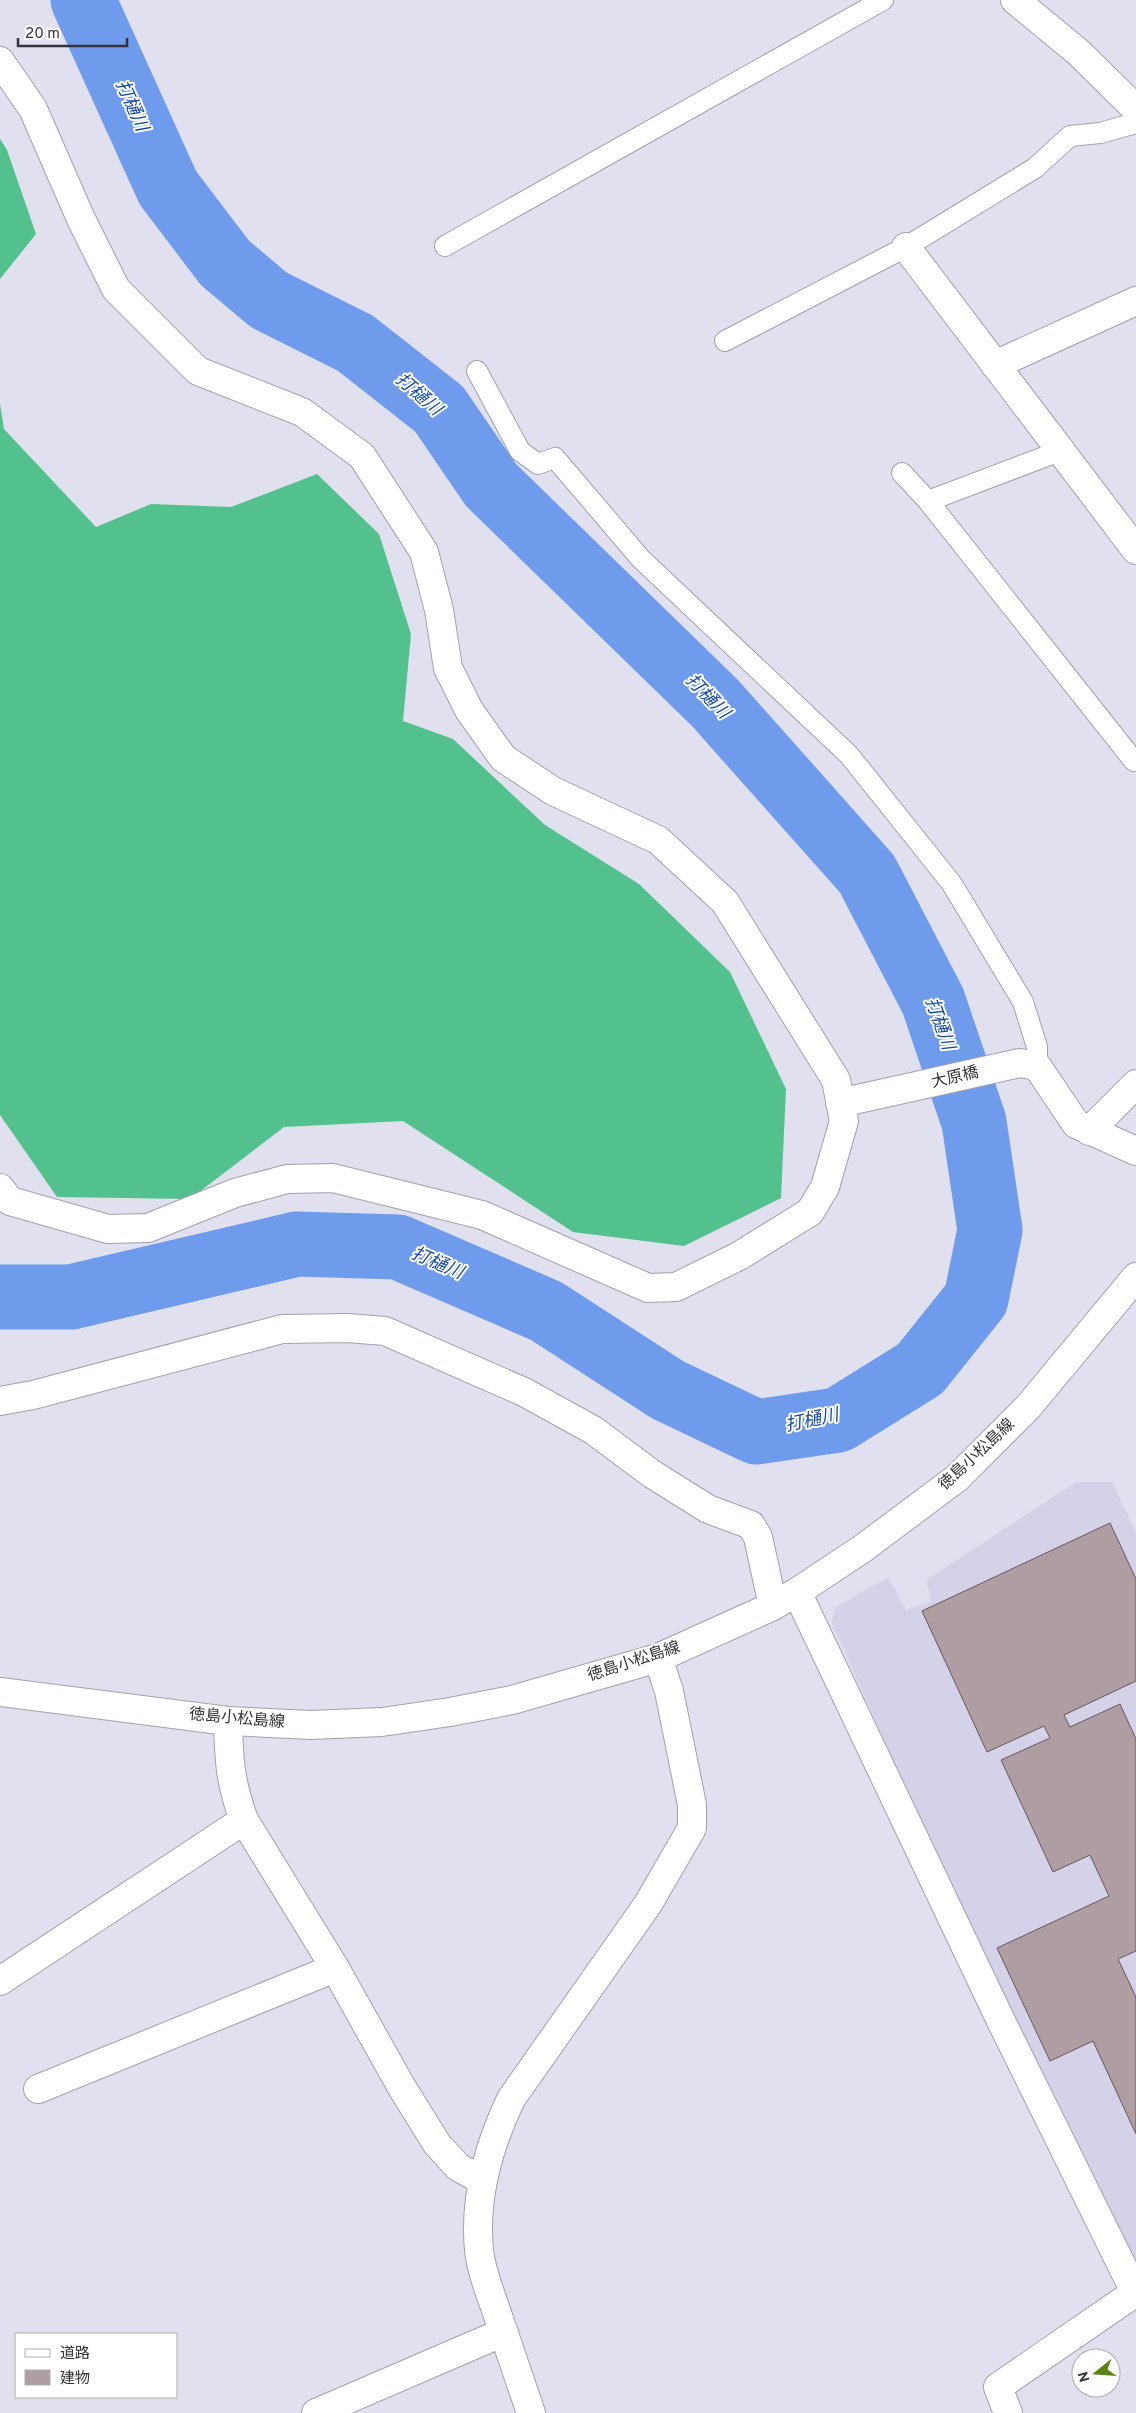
<svg xmlns="http://www.w3.org/2000/svg" width="1136" height="2413" viewBox="0 0 1136 2413" font-family="Overpass,'Noto Sans JP',sans-serif">
	<style>
		.built { fill: #d4d2e8 }
		.forest { fill: #53c18d }
		.lines { fill: none; stroke-linecap: round; stroke-linejoin: round }
		.river { stroke: #6e9beb; stroke-width: 65 }
		.building { fill: #ae9ea2; stroke: #65575a }
		.service-casing { stroke: #a2a0ae; stroke-width: 22 }
		.minor-casing { stroke: #a2a0ae; stroke-width: 30 }
		.secondary-casing { stroke: #a2a0ae; stroke-width: 30 }
		.service { stroke: #fff; stroke-width: 20 }
		.minor { stroke: #fff; stroke-width: 28 }
		.secondary { stroke: #fff; stroke-width: 28 }
		.labels { text-anchor: middle; dominant-baseline: central; stroke-width: 4; stroke-linejoin: round; paint-order: stroke }
		.street-label { font-size: 16px; fill: #343339; stroke: #fff }
		.water-label { font-size: 18px; font-style: italic; fill: #174ba6; stroke: #fff }
	</style>
	<rect width="100%" height="100%" fill="#e1e0ee"/>
	<path class="built" d="M1076,1482h36l24,50v732l-162,-322 -143,-321 5,-14 52,-30 18,33 25,-9 -5,-21z"/>
	<path class="forest" d="M0,139l7,11 29,84 -36,45z
		M0,404l4,25 92,98 55,-23 80,3 86,-33 62,60 32,100 -8,87 50,18 92,86 94,59 91,88 56,117 -5,109 -97,48 -111,-14 -170,-111 -119,6 -94,72 -133,-2 -57,-82z"/>
	<g class="lines">
		<path class="river" d="M0,1297h71l226,-53 101,3 148,64 122,79 88,42 82,-12 82,-51 56,-70 14,-69 -16,-108 -41,-121 -66,-127 -152,-171 -224,-218 -52,-76 -84,-66 -86,-43 -44,-37 -57,-75 -85,-188"/>
	</g>
	<path class="building" d="M1110,1523l26,56v102l-72,34 6,12 50,-23 16,35v212l-18,8 18,38v137l-43,-93 -43,20 -53,-113 112,-52 -19,-41 -37,17 -52,-112 49,-22 -6,-12 -57,26 -65,-141z"/>
	<g class="lines">
		<g class="service-casing">
			<path id="service" d="M445,246l438,-246
				M725,341l181,-94 129,-79 35,-32 30,-3 36,-10
				M477,371l43,80 18,13 17,-6 86,101 208,196 103,129 71,118 14,45v19
				M902,473l26,28 132,-50
				M928,501l206,260"/>
		</g>
		<g class="minor-casing">
			<path id="minor" d="M1015,0l63,52 58,57
				M0,61l33,48 48,110 35,70 82,82 104,41 60,44 62,96 15,58 9,58 21,42 34,48 50,33 105,49 67,62 111,178 8,41 -19,66 -15,25 -71,44 -63,31 -28,1 -166,-73 -149,-37 -46,1 -52,14 -87,35 -40,1 -98,-28 -10,-13
				M906,247l230,303
				M995,365l141,-64
				M840,1103l180,-40 17,3 39,58 60,27
				M1089,1131l47,-47
				M0,1401l33,-6 249,-66 65,-1 38,3 139,61 69,38 59,44 56,35 43,16 7,12 15,69
				M797,1592l204,429 134,271
				M228,1721c1,40 2,61 16,99l91,148 66,118 36,58 21,23 24,13
				M0,1981l244,-161
				M38,2089l297,-121
				M316,2413l188,-81
				M531,2413c-11,-33 -22,-65 -33,-97 -7,-21 -17,-45 -19,-66 -5,-52 10,-105 32,-151l137,-195 44,-76v-23l-23,-114 -11,-33
				M1008,2413l-10,-26 138,-95"/>
		</g>
		<g class="secondary-casing">
			<path id="secondary" d="M0,1692l228,29 83,4 71,-3 68,-10 62,-12 146,-42 115,-52 24,-14 65,-43 95,-71 71,-71 108,-130"/>
		</g>
		<use href="#service" class="service"/>
		<use href="#minor" class="minor"/>
		<use href="#secondary" class="secondary"/>
	</g>
	<g class="labels">
		<g class="street-label">
			<text transform="translate(955 1078) rotate(-13)">大原橋</text>
			<text transform="translate(977 1455) rotate(-43)">徳島小松島線</text>
			<text transform="translate(634 1662) rotate(-18)">徳島小松島線</text>
			<text transform="translate(237 1719) rotate(5)">徳島小松島線</text>
		</g>
		<g class="water-label">
			<text transform="translate(131 106) rotate(66)">打樋川</text>
			<text transform="translate(418 395) rotate(41)">打樋川</text>
			<text transform="translate(707 697) rotate(46)">打樋川</text>
			<text transform="translate(939 1024) rotate(70)">打樋川</text>
			<text transform="translate(437 1264) rotate(23)">打樋川</text>
			<text transform="translate(812 1421) rotate(-12)">打樋川</text>
		</g>
	</g>
	<rect x="15" y="2333" width="162" height="65" fill="#ffffff" stroke="#aeadb0"/>
	<rect x="25" y="2349" width="25" height="8" fill="#ffffff" stroke="#aeadb0"/>
	<text x="60" y="2358" font-size="15" fill="#343339">道路</text>
	<rect x="25" y="2370" width="25" height="15" fill="#ae9ea2" stroke="#aeadb0"/>
	<text x="60" y="2383" font-size="15" fill="#343339">建物</text>
	<g transform="translate(1096 2373) rotate(253)"><circle r="24" fill="#ffffff" stroke="#aeadb0"/>
	<path d="M0-4L9 19L0 12L-9 19Z" fill="#59840e"/>
	<text y="-8" font-size="14" font-weight="bold" text-anchor="middle" fill="#343339">N</text>
	</g>
	<path d="M18 38v8h109v-8" fill="none" stroke="#343339" stroke-width="2.5"/>
	<text x="25" y="38" font-size="15" fill="#343339" stroke="#ffffff" stroke-width="4" paint-order="stroke">20 m</text>
</svg>
